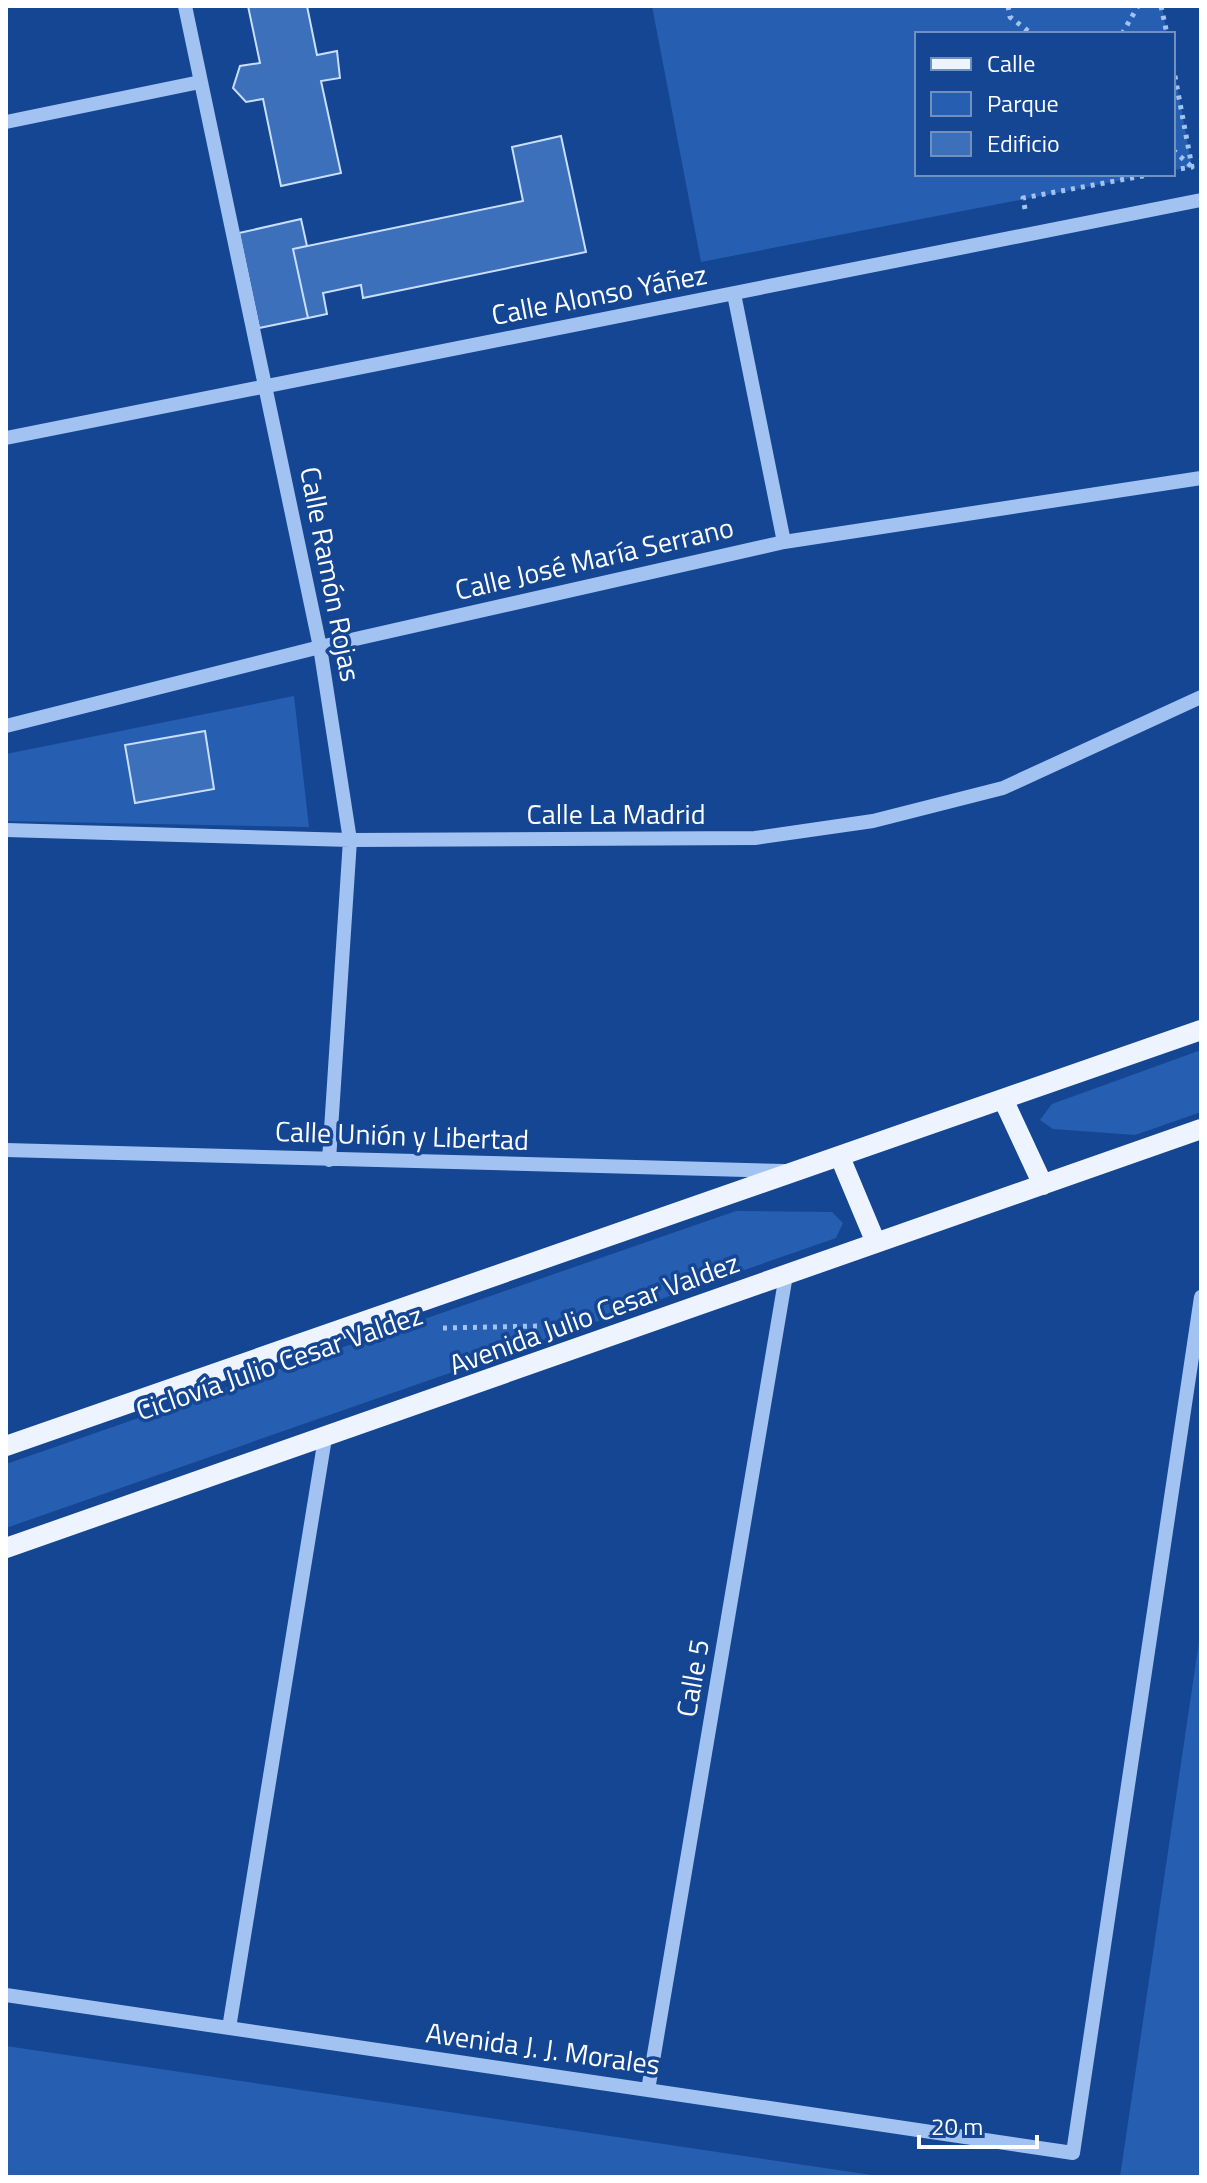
<svg xmlns="http://www.w3.org/2000/svg" width="1207" height="2183" viewBox="0 0 1207 2183" font-family="'Titillium Web',sans-serif">
	<style>
		.green { fill: #265fb2 }
		.building { fill: #3d70bb; stroke: #c9defc; stroke-width: 2 }
		.lines { fill: none; stroke-linecap: round; stroke-linejoin: round }
		.path { stroke: #a2c3f2; stroke-width: 5; stroke-dasharray: 4 6; stroke-linecap: butt }
		.minor { stroke: #a2c3f2; stroke-width: 14 }
		.major { stroke: #edf3ff; stroke-width: 20 }
		.labels { text-anchor: middle; dominant-baseline: central; stroke-width: 7; stroke-linejoin: round; paint-order: stroke }
		.street-label { font-size: 28px; fill: #fff; stroke: #144693 }
	</style>
	<rect width="100%" height="100%" fill="#144693"/>
	<path class="green" d="M652,6h510l5,28h-250v140h236l-452,88z
		M1173,64l19,103 -19,3z
		M294,696l15,131 -303,-6v-67z
		M1201,1050v62l-66,23 -82,-6 -13,-9 12,-16z
		M736,1211l96,1 11,11 -7,15 -830,290v-64z
		M1201,1628v549h-81z
		M6,2046l879,131h-879z"/>
	<path class="building" d="M248,6h59l10,49 20,-4 3,27 -19,3 20,92 -60,13 -18,-87 -17,3 -13,-14 7,-22 20,-3z
		M561,136l25,116 -223,46 -2,-13 -38,8 4,21 -19,4 -15,-69 230,-48 -11,-54z
		M301,219l6,27 -14,3 15,69 -49,10 -20,-95z
		M205,731l9,58 -79,14 -10,-58z"/>
	<g class="lines">
		<path class="path" d="M1008,6l2,11 22,17
			M1161,6l6,28
			M1122,34l16,-28
			M1173,66l19,101 -19,3
			M1173,150l20,18
			M1025,209l-2,-11 130,-24
			M443,1328l98,-2"/>
		<path class="minor" d="M185,6l135,641 30,193 -21,320
			M6,122l194,-40
			M734,294l50,248
			M6,438l1195,-238
			M6,726l314,-79 464,-105 417,-64
			M6,830l344,10 405,-2 118,-17 130,-33 198,-91
			M6,1150l779,21
			M6,1995l1067,158 128,-856
			M229,2028l96,-590
			M648,2090l138,-815"/>
		<path class="major" d="M1003,1099l40,86
			M840,1157l36,86
			M6,1446l1195,-416
			M6,1548l1195,-419"/>
	</g>
	<g class="labels">
		<g class="street-label">
			<text transform="translate(599 294) rotate(-11)">Calle Alonso Yáñez</text>
			<text transform="translate(594 558) rotate(-13)">Calle José María Serrano</text>
			<text transform="translate(331 574) rotate(79)">Calle Ramón Rojas</text>
			<text x="616" y="813">Calle La Madrid</text>
			<text transform="translate(402 1135) rotate(2)">Calle Unión y Libertad</text>
			<text transform="translate(594 1313) rotate(-20)">Avenida Julio Cesar Valdez</text>
			<text transform="translate(279 1362) rotate(-19)">Ciclovía Julio Cesar Valdez</text>
			<text transform="translate(692 1678) rotate(-80)">Calle 5</text>
			<text transform="translate(543 2048) rotate(8)">Avenida J. J. Morales</text>
		</g>
	</g>
	<rect width="1207" height="2183" fill="none" stroke="#ffffff" stroke-width="16"/>
	<rect x="915" y="32" width="260" height="144" fill="#144693" stroke="#7290be" stroke-width="2"/>
	<rect x="931" y="58" width="40" height="12" fill="#edf3ff" stroke="#7290be" stroke-width="2"/>
	<text x="987" y="72" font-size="24" fill="#ffffff">Calle</text>
	<rect x="931" y="92" width="40" height="24" fill="#265fb2" stroke="#7290be" stroke-width="2"/>
	<text x="987" y="112" font-size="24" fill="#ffffff">Parque</text>
	<rect x="931" y="132" width="40" height="24" fill="#3d70bb" stroke="#7290be" stroke-width="2"/>
	<text x="987" y="152" font-size="24" fill="#ffffff">Edificio</text>
	<path d="M919 2135v12h118v-12" fill="none" stroke="#ffffff" stroke-width="4"/>
	<text x="931" y="2135" font-size="24" fill="#ffffff" stroke="#144693" stroke-width="6" paint-order="stroke">20 m</text>
</svg>
